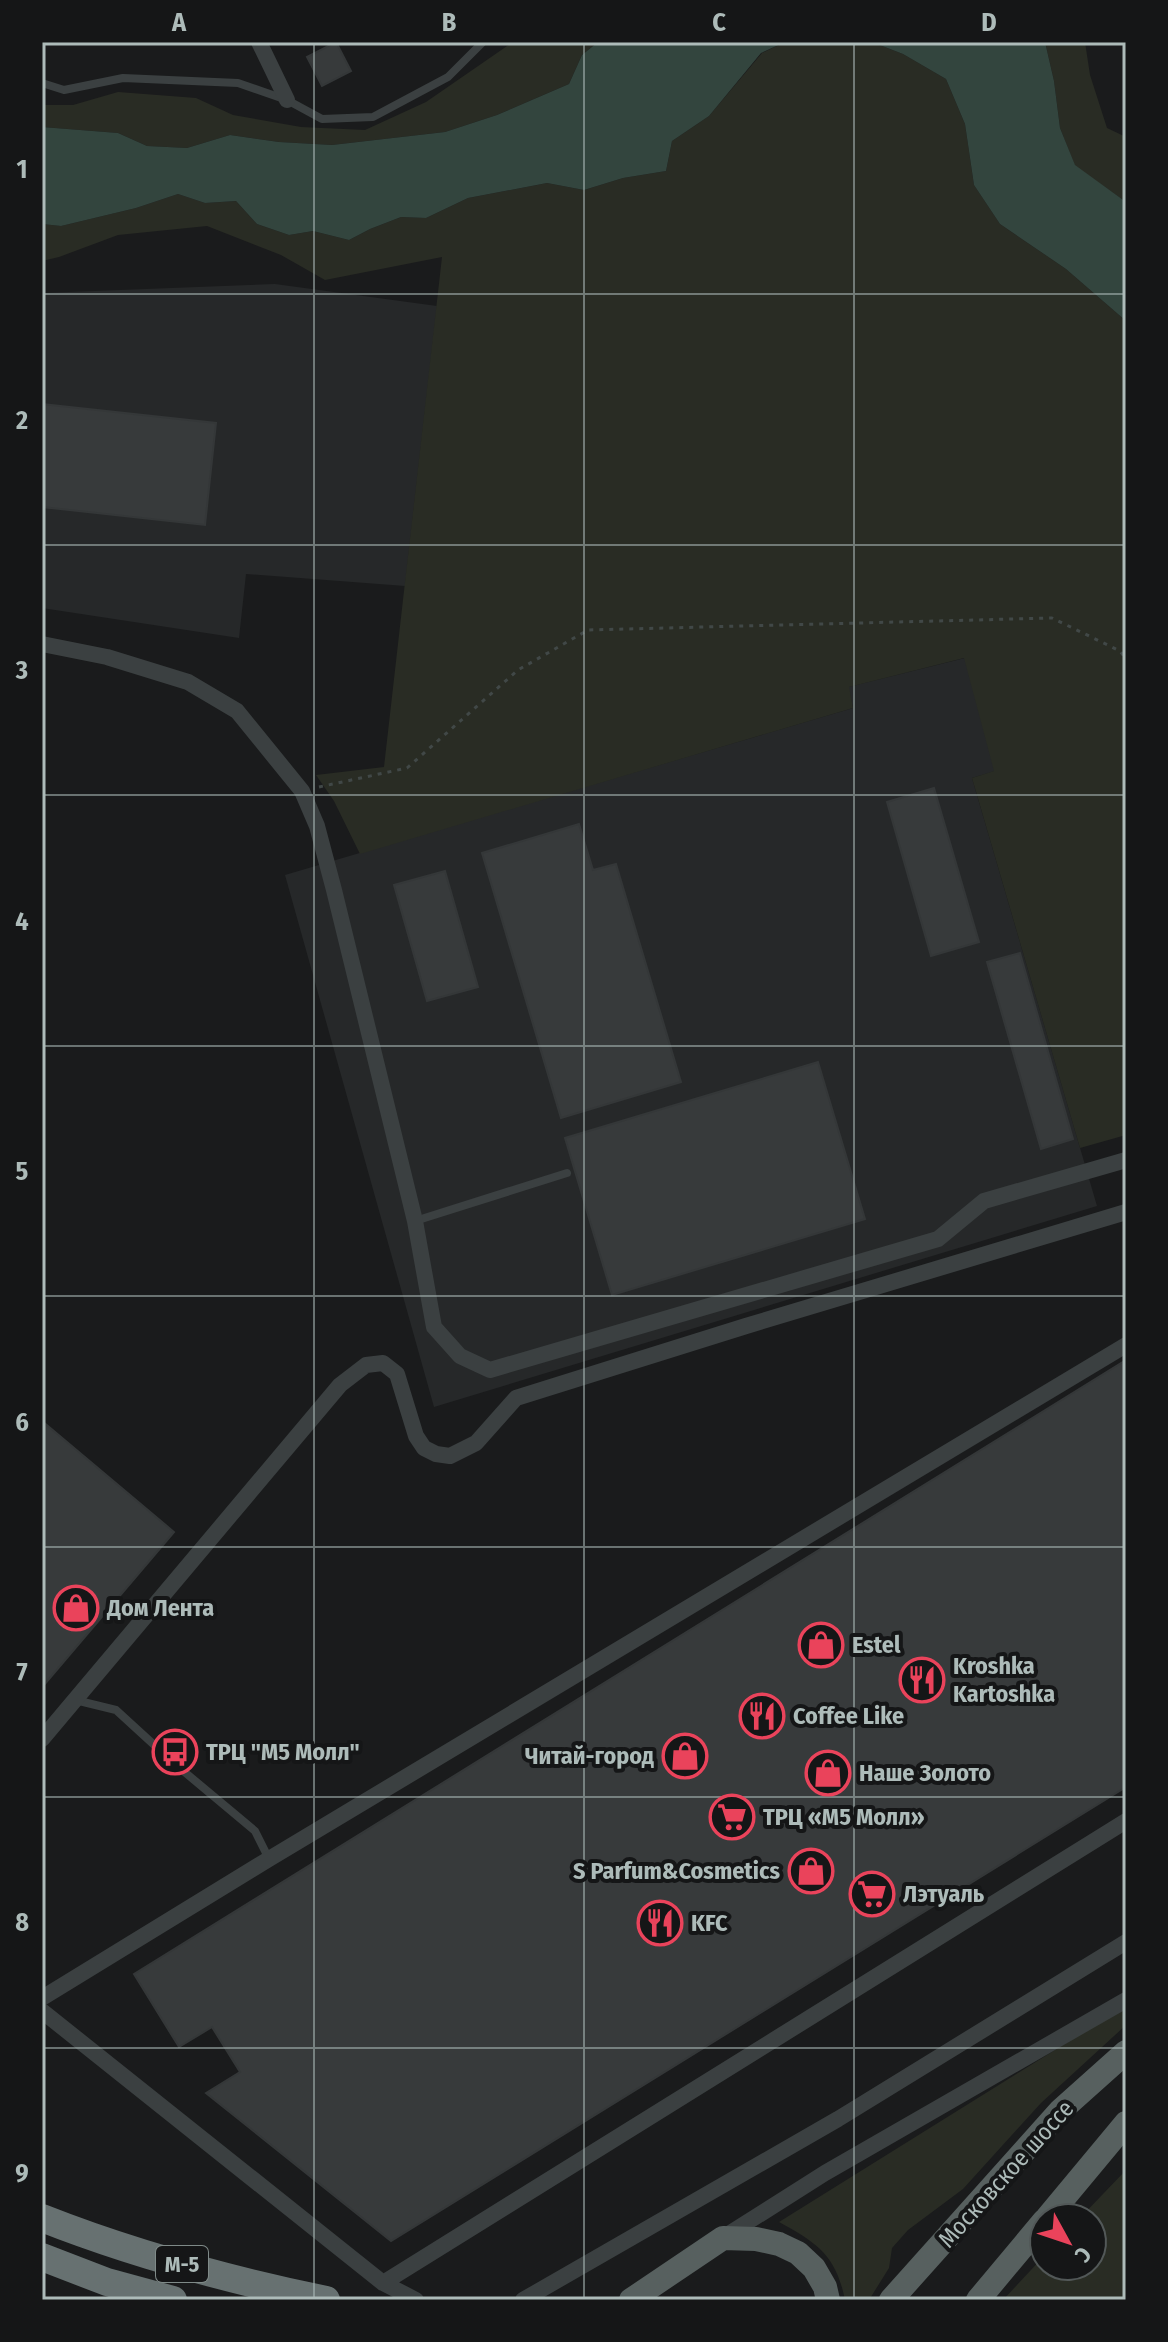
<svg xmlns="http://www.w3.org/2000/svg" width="1168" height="2342" viewBox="0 0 1168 2342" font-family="'Fira Sans Condensed',sans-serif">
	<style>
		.built { fill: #262829 }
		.green { fill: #292c24 }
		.water { fill: #33453e }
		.building { fill: #373a3b; stroke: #343738; stroke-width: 2 }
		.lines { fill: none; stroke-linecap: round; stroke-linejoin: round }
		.path { stroke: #414847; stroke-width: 3; stroke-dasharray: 4 6; stroke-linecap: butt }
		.lane { stroke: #3b4041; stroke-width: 8 }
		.street { stroke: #3b4041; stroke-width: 16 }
		.primary { stroke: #57605f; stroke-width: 24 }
		.highway { stroke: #677171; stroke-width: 28 }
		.grid { fill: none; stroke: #adbbb9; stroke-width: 2; stroke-opacity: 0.55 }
		.labels { text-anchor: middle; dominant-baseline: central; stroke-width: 8; stroke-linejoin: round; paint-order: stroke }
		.shield { fill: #151617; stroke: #7f8a88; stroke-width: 2 }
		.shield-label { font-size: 22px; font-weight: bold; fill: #adbbb9 }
		.poi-label { font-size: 24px; font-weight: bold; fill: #adbbb9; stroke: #151617; text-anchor: start }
		.street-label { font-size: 24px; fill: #adbbb9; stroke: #151617 }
		.neatline { fill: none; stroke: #adbbb9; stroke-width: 3 }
		.grid-label { font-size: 26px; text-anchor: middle; font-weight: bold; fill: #adbbb9 }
	</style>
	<rect width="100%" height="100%" fill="#1a1b1c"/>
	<path class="built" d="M275,284l162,22 -32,280 -159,-12 -7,64 -197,-30v-315z
		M965,658l30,113 -23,7 125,428 -663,201 -149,-532 568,-167 -5,-21z"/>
	<path class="green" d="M513,42h85l-16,13 -13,29 -72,31 -52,17 -113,13 -53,-3 -49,-7 -43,13 -40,-2 -29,-13 -76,-6v-22h31l45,-13 78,6 37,17 68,12 64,3 61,-28z
		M785,42h87l31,12 43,25 19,45 9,61 26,39 66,45 60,52v814l-46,13 -108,-370 22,-7 -30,-113 -115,29 4,21 -493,146 -26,-53 -18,-26 68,-8 58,-510 -117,23 -44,-25 -74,-29 -89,9 -59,22 -17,4v-37l19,2 75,-18 42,-14 27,9 31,-2 21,23 32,11 24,-4 36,9 21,-11 31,-12 25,1 42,-20 79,-15 37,7 39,-12 43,-7 6,-30 37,-25 53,-63z
		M1045,42h40l5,33 17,53 19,9v65l-51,-36 -15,-38 -6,-47z
		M1124,2007l2,18 -85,78 -78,86 -55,41 -16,18 -3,20 -20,32h-24c-9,-45 -28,-57 -66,-78z
		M1126,2170v130h-123l41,-44v10h48v-48h-12z"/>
	<path class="water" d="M598,42h187l-24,11 -52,63 -37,25 -6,30 -43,7 -39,12 -37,-7 -79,15 -42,20 -25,-1 -31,12 -21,11 -36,-9 -24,4 -32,-11 -21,-23 -31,2 -27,-9 -42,14 -75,18 -19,-2v-97l76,6 29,13 40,2 43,-13 49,7 53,3 113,-13 52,-17 72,-31 13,-29z
		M872,42h173l9,39 6,47 15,37 51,37v119l-60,-52 -66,-45 -26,-39 -9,-61 -19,-45 -43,-25z"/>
	<path class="building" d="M336,42l15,29 -29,15 -15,-29z
		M42,404l174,19 -11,102 -163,-18z
		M934,788l45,154 -48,14 -44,-154z
		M579,824l14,46 23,-6 65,218 -120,36 -79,-265z
		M445,871l33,116 -51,14 -33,-116z
		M1020,953l53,186 -32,10 -54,-187z
		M818,1062l47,157 -253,76 -47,-157z
		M1126,1360v427l-735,454 -185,-148 34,-21 -28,-45 -33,20 -45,-73z
		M42,1421l132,111 -130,153 -2,-1z"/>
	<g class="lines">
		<path class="path" d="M319,787l88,-19 111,-98 70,-40 464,-12 68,33 6,8"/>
		<path class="lane" d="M42,83l22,7 59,-12 115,5 49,17 35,19 51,-2 75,-40 35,-35
			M415,1221l152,-48
			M75,1700l41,10 59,54 80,67 14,28"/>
		<path class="street" d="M259,42l28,58
			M42,644l65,13 81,25 49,29 65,80 15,35 17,64 81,331 19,106 26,29 30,14 448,-131 46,-38 142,-41
			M42,1739l298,-354 26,-20 17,-2 14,11 19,62 8,12 12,6 14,2 26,-13 40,-45 230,-72 380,-114
			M42,1998l227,-139 857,-514
			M42,2011l341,272 33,17
			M724,2237l101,-64 301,-173
			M383,2283l743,-462
			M523,2300l315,-181 288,-177"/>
		<path class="primary" d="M1047,2218l79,-95
			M631,2300l92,-62 33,1 23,5 19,9 16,15 11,19 3,13
			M891,2300l169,-189 66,-59
			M978,2300l66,-79"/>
		<path class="highway" d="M42,2218c91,36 188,62 284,82
			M42,2257l65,25 66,18"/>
	</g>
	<path class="grid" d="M314,42v2258M584,42v2258M854,42v2258M42,294h1084M42,545h1084M42,795h1084M42,1046h1084M42,1296h1084M42,1547h1084M42,1797h1084M42,2048h1084"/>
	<defs>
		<g id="shop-ring" transform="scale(2.3)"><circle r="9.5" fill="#151617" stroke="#ea435b" stroke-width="1.5"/><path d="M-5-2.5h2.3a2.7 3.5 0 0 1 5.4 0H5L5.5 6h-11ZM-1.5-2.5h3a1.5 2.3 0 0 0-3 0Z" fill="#ea435b"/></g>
		<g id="restaurant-ring" transform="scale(2.3)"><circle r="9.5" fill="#151617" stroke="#ea435b" stroke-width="1.5"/><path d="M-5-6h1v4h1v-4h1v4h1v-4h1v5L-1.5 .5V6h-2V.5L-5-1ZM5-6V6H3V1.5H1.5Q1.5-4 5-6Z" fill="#ea435b"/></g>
		<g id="bus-ring" transform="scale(2.3)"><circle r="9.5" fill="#151617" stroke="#ea435b" stroke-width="1.5"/><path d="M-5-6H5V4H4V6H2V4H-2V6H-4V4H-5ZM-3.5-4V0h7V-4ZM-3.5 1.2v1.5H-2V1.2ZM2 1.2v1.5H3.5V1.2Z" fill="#ea435b"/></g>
		<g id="supermarket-ring" transform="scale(2.3)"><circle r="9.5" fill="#151617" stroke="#ea435b" stroke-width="1.5"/><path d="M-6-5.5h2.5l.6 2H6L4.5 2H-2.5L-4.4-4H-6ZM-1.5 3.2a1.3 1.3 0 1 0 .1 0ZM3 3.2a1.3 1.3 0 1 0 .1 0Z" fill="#ea435b"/></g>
	</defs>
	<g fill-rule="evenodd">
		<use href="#shop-ring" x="76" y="1608"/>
		<use href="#shop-ring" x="821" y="1645"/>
		<use href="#restaurant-ring" x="922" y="1680"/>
		<use href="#restaurant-ring" x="762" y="1716"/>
		<use href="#bus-ring" x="175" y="1752"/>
		<use href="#shop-ring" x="685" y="1756"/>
		<use href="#shop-ring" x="828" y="1773"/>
		<use href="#supermarket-ring" x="732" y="1817"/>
		<use href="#shop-ring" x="811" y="1871"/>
		<use href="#supermarket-ring" x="872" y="1894"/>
		<use href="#restaurant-ring" x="660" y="1923"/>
	</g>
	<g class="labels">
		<rect class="shield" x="156" y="2246" width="52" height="36" rx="6"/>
		<g class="shield-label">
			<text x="182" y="2264">М-5</text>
		</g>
		<g class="poi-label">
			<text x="107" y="1608">Дом Лента</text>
			<text x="852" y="1645">Estel</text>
			<text x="953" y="1666">Kroshka<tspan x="953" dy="28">Kartoshka</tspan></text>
			<text x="793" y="1716">Coffee Like</text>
			<text x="206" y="1752">ТРЦ "М5 Молл"</text>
			<text x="654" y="1756" text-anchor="end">Читай-город</text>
			<text x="859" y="1773">Наше Золото</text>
			<text x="763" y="1817">ТРЦ «М5 Молл»</text>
			<text x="780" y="1871" text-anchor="end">S Parfum&amp;Cosmetics</text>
			<text x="903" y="1894">Лэтуаль</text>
			<text x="691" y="1923">KFC</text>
		</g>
		<g class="street-label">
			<text transform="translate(1006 2174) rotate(-48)">Московское шоссе</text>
		</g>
	</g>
	<rect width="1168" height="2342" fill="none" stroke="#151617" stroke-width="88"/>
	<g transform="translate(1068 2242) rotate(130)"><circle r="38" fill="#151617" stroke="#525858" stroke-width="2"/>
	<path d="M0-6L14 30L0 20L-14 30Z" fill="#ea435b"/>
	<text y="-12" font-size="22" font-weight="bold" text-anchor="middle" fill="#adbbb9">С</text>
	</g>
	<rect x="44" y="44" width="1080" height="2254" class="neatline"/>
	<g class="grid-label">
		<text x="179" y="31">A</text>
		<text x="449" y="31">B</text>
		<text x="719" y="31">C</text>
		<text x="989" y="31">D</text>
		<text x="22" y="178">1</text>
		<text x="22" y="429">2</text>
		<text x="22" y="679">3</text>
		<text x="22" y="930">4</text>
		<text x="22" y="1180">5</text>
		<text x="22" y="1431">6</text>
		<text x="22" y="1681">7</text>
		<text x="22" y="1931">8</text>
		<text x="22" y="2182">9</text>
	</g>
</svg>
